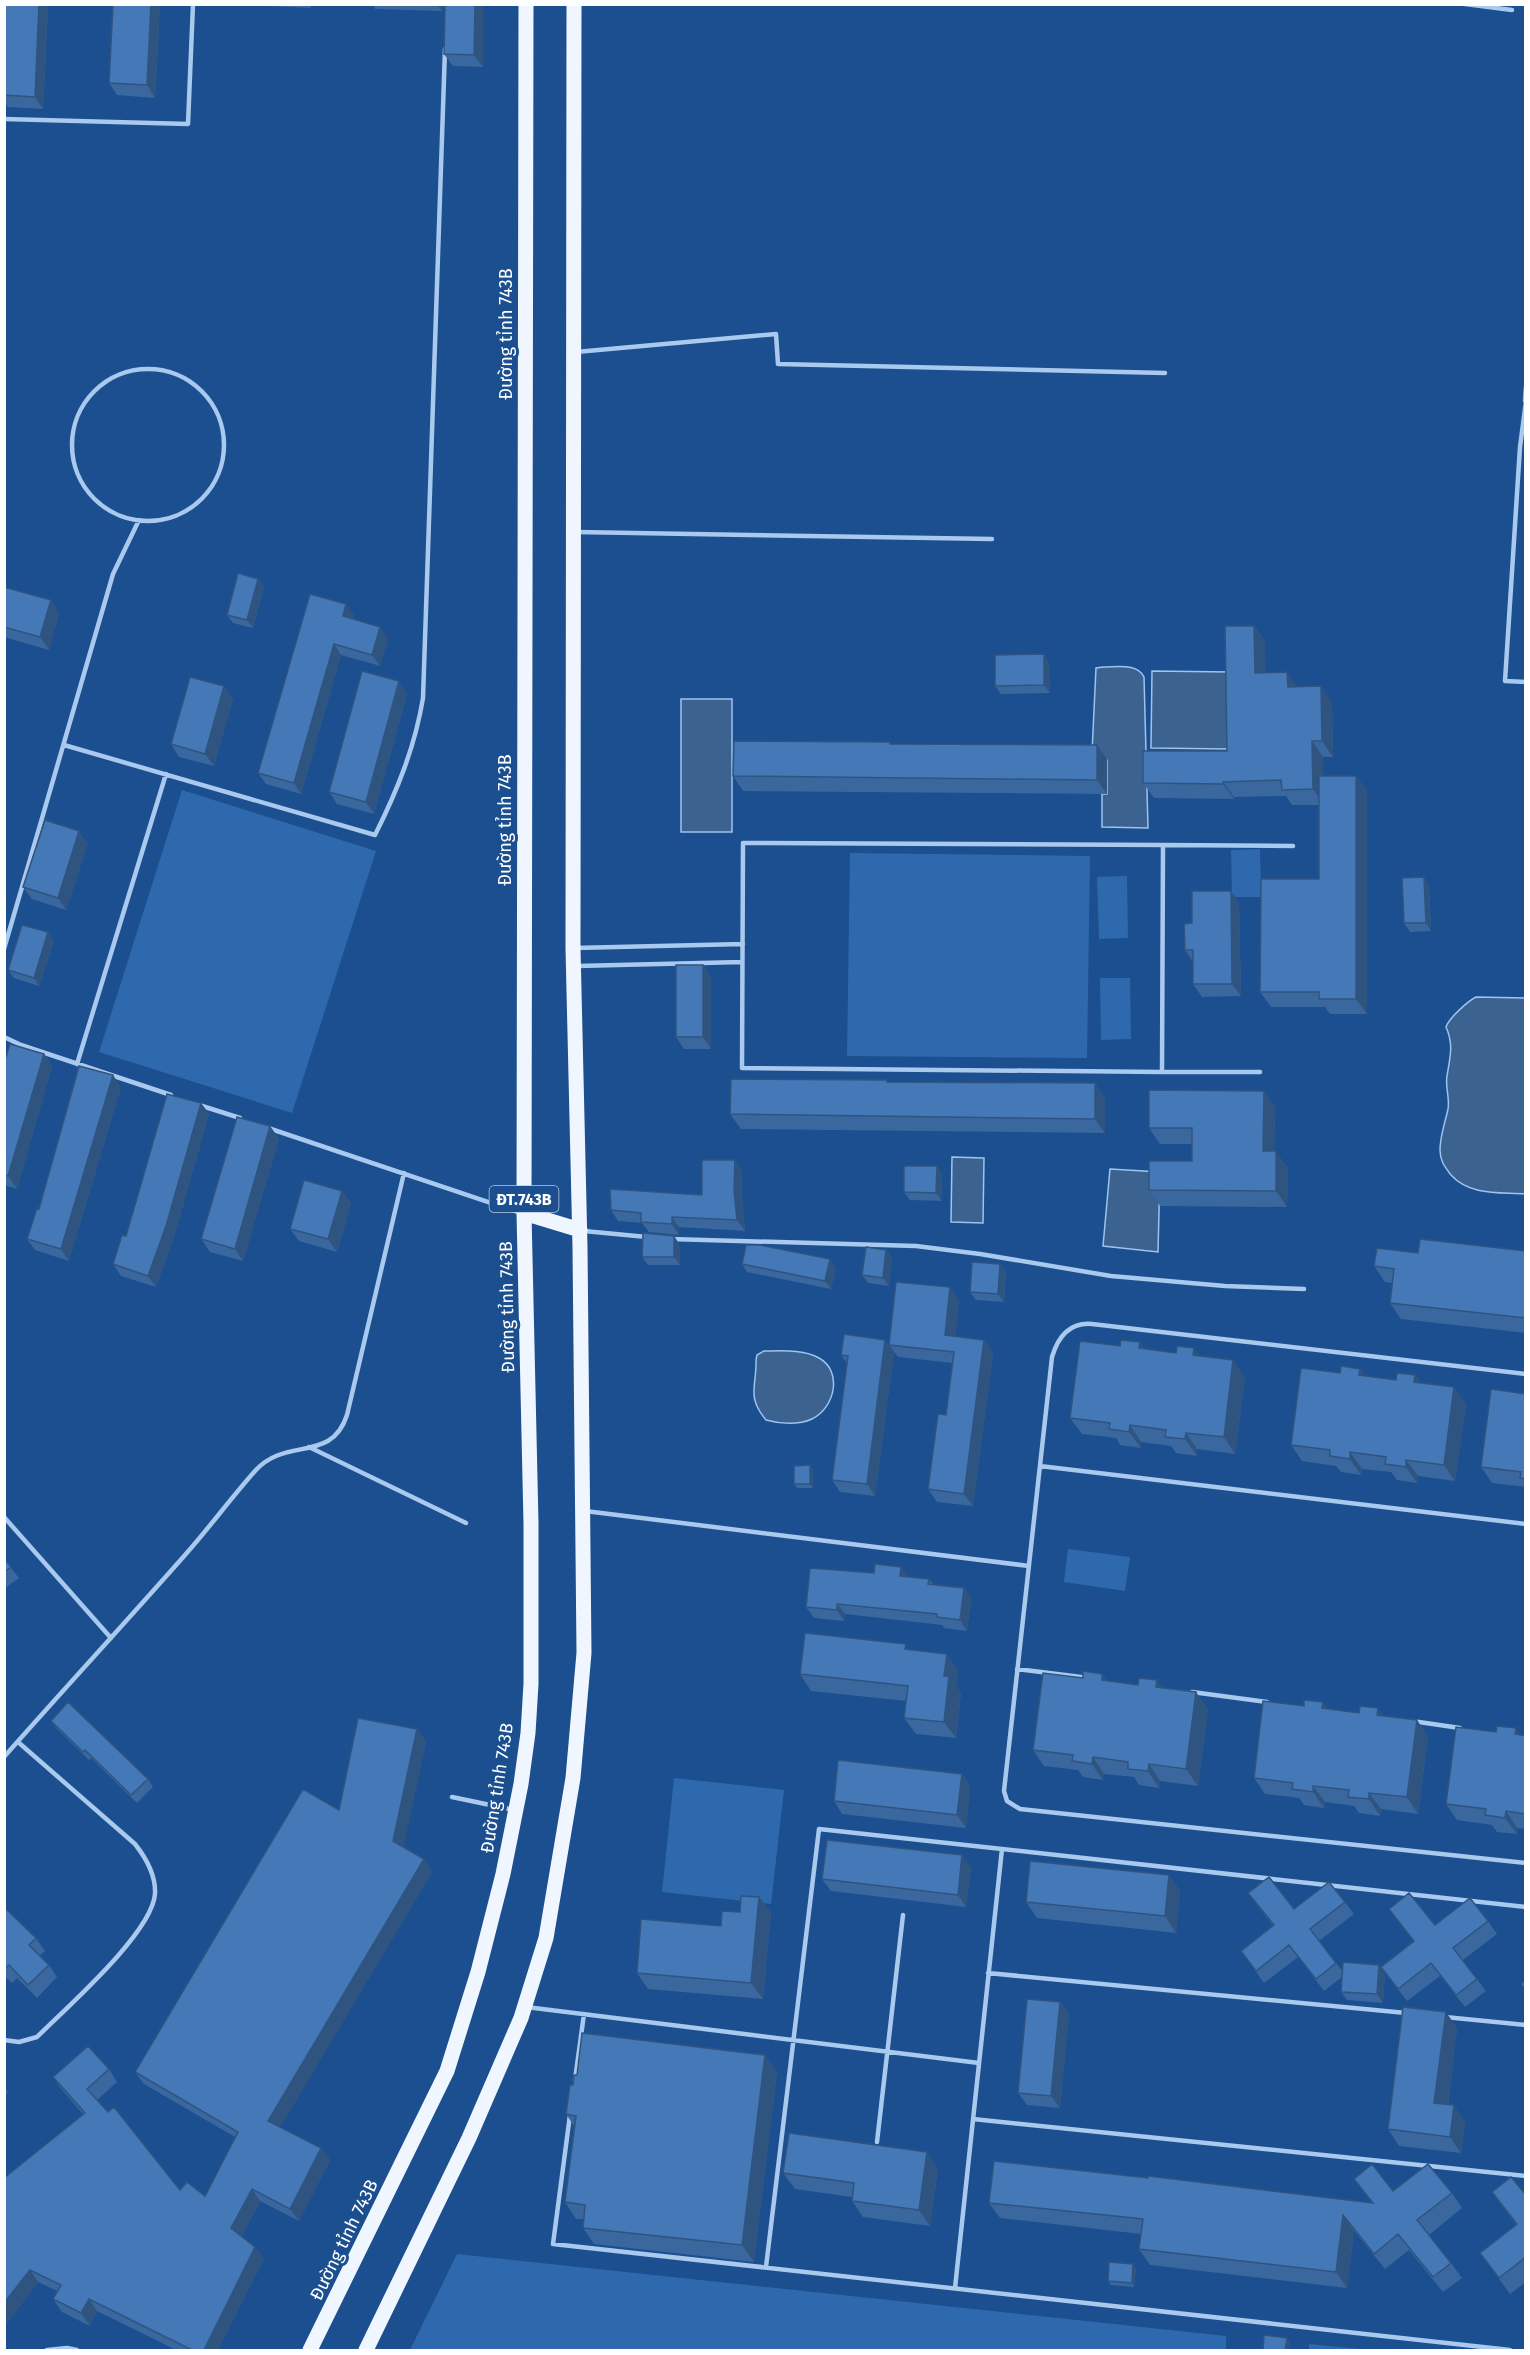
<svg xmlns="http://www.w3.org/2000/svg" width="1530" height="2355" viewBox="0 0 1530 2355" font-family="'Fira Sans',sans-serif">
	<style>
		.green { fill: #2e69ad }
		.water { fill: #3c6290; stroke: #9cc4f0; stroke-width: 1.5 }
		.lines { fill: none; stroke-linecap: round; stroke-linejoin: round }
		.service { stroke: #a9c9ee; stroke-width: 4.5 }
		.primary { stroke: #f0f6ff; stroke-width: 15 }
		.wall { fill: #3a679d }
		.shaded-wall { fill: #305480 }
		.building { fill: #4478b7; stroke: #305480; stroke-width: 1.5 }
		.labels { text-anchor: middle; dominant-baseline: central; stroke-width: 6; stroke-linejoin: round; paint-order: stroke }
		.shield { fill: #1b4f8f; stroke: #bbcadd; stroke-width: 1.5 }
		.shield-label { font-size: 16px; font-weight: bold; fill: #fff }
		.street-label { font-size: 18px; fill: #fff; stroke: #1b4f8f }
	</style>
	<rect width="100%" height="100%" fill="#1b4f8f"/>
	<path class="green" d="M182,790l194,61 -84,262 -193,-61z
		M1260,849l1,48h-29l-1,-47z
		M850,853l240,3 -3,202 -240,-2z
		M1127,876l1,62 -29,1 -2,-62z
		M1100,978h30l1,61 -30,1z
		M1068,1549l62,8 -5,34 -61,-9z
		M674,1778l110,12 -13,114 -109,-12z
		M457,2254l769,82v14h-816z
		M1309,2344l62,6h-62z"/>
	<path class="water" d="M1103,667c14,0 34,-4 41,10l4,151 -46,-1v-33h5v-34l-15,-7 4,-85z
		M1152,671l79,1 -1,77 -79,-1z
		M681,699h51v133h-51z
		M1476,997l49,1v196c-25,-2 -55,2 -74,-19 -6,-8 -11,-14 -11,-25 0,-14 5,-27 8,-41 2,-11 -3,-22 -1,-33 3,-19 7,-31 -1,-49 3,-9 22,-26 30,-30z
		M952,1157l32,1 -1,65 -32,-1z
		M1110,1169l50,3 -2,80 -55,-6z
		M764,1351c16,0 40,-2 55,7 24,13 16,50 -7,61 -13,6 -32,5 -46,1 -20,-24 -9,-34 -10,-60l1,-5z"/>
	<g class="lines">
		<path class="service" d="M1465,4l47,6
			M4,119l184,5 5,-120
			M576,352l200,-18 2,30 387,9
			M72 445a76 76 0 1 1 152 0a76 76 0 1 1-152 0Z
			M1525,401l1,-15
			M1526,401l-6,46 -15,234 21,1
			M576,532l416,7
			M64,745l311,90c22,-44 40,-88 48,-137l22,-649
			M743,843l420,2 -1,227 -420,-4z
			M1163,845l130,1
			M574,948l169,-4
			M4,949l109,-375 26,-54
			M577,966l165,-4
			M4,1037l17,8 150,50
			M77,1064l89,-290
			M1162,1072h98
			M199,1105l41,13
			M268,1128l253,85
			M584,1231l63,6
			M670,1239l246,7 64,8 131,22 114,10 79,3
			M1526,1374l-434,-50c-22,-2 -34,13 -40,33l-48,434 3,10 13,8 506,54
			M309,1447l157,76
			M1040,1466l486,58
			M585,1511l444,55
			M4,1517l107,121
			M1017,1669l72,9
			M1192,1692l75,10
			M1412,1721l48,7
			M4,1757c60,-68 121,-134 181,-202 24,-27 46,-57 70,-84 31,-35 76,-7 92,-56l57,-242
			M452,1797l62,13
			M988,1973l418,40
			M526,2007l453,56
			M1445,2017l81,8
			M4,2040l15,2 18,-5c29,-29 115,-104 118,-143 1,-18 -9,-36 -20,-50l-117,-102
			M575,2080l9,-66
			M570,2115l-17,129 957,106
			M973,2119l553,57
			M877,2142l26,-227
			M766,2267l53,-438 183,20
			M955,2288l47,-439 524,58
			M47,2350l20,-2 10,2"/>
		<path class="primary" d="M524,1213l56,17
			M310,2350l137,-279 31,-99 25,-98 18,-90 7,-51 3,-49v-161l-7,-310 2,-1209
			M366,2350l103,-212 52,-120 25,-80 27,-160 11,-125 -4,-406 -7,-299 1,-944"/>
	</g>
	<path class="wall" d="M4,4h44l-5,105 -35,-2 -4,-5z
		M113,4h47l-5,94 -38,-3 -8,-12z
		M220,4h91v4z
		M373,4h70l-1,7 -67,-2z
		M445,4l38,63 -30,-1 -9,-12z
		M258,579l6,8 -11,41 -20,-5 -6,-8z
		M4,587l47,13 8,13 -10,37 -45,-13z
		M310,594l44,21 -1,3 35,20 -8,28 -39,-11 -40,139 -35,-10 -8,-11z
		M1254,626l11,15v32l67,29 1,55h-10v19h33l11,15v223h-37l-5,-7h-54l-11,-15 59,-113v-74h-27l-6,-9 -52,1v2l-80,-1 -11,-15 84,-32z
		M1049,662l1,31 -49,1 -6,-8z
		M224,686l9,13 -19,67 -35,-9 -8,-13z
		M407,694l-33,120 -37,-10 -8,-12z
		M1107,759v35l-364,-3 -10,-15z
		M88,843l-22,67 -34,-11 -9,-12z
		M1424,877l5,9 2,45 -21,1 -6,-9z
		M1239,903l2,93 -39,1 -9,-13v-22l-8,-12 7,-27z
		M48,932l6,9 -15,45 -25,-8 -6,-8z
		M703,965l8,13v71h-27l-8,-12z
		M44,1054l8,12 -35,123 -13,-4v-122z
		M121,1087l-52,174 -34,-11 -8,-11 12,-30z
		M1264,1091l11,17 -1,43 14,17 -1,39 -127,-1 -11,-16 43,-29v-17h-32l-11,-16z
		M1105,1098v35l-364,-4 -11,-15z
		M201,1103l8,11 -35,123 -18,50 -35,-11 -8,-12z
		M270,1126l9,13 -36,122 -33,-9 -9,-13z
		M735,1160l7,11v29l3,31 -66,-4v8l-30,-3 -7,-9 -24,-2 -7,-11 91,-15z
		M937,1166l5,9v26l-32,-1 -6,-8z
		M342,1191l9,12 -14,49 -38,-11 -9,-12z
		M674,1236l5,8 1,21h-32l-6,-8z
		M886,1250l6,8 -3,28 -21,-3 -6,-8z
		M1526,1251v82l-125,-14 -11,-16 2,-20 -7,-1 -11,-16 44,-13z
		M742,1264l94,4 -5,21 -84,-17z
		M1000,1264l6,8 -2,30 -28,-2 -6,-8z
		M959,1300l-4,37 29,3 9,12 -20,154 -36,-4 -9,-13 18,-74 6,-52 -54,-6 -9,-12z
		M1145,1349l55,7 45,21 -10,77 -38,-5v7l-21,-3 -5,-7 -30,-4v6l-21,-3 -4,-7 -34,-4 -12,-16z
		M894,1352l-19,144 -35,-4 -8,-12 15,-117 -6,-8z
		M1360,1369l5,7 31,4 19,-5 5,8 34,4 12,17 -11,77 -37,-5 -1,7 -20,-3 -6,-8 -29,-3 -1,6 -20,-3 -5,-6 -34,-5 -11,-16 49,-72z
		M1526,1394v93l-34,-4 -11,-16z
		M810,1465l3,5v18h-16l-3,-4z
		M4,1559l15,19 -15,11z
		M909,1577l20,2 4,5 31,4 7,10 -4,33 -23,-3 -2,-3 -97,-11 -1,7 -30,-3 -8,-11z
		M910,1650l48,20 -2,16 5,7 -5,45 -40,-4 -12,-16 2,-17 -95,-10 -11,-17z
		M1102,1674l5,7 31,4 19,-5 5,8 46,21 -10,77 -38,-5 -1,7 -20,-3 -5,-8 -30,-3 -1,6 -20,-3 -5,-7 -34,-4 -11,-16 50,-72z
		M1328,1709l55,7 45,20 -10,78 -37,-5 -1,7 -21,-3 -5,-7 -29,-4 -1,6 -20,-3 -5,-7 -34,-4 -11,-16z
		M51,1721l97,58 5,8 -16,16 -46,-45 -2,2 -32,-31z
		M417,1729l9,13 -23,105 21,12 8,13 -152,255 41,21 9,12 -31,61 -39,-20 -18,35 13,11 9,12 -46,91h-42l-79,-39 -7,15 -28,-14 -9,-13 4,-8 -19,-9 -34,45v-149l79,-64 -21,-24 -9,-13 56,-8 8,13 -20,18 83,90 25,6 30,-59 -91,-53 -9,-12 204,-262z
		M1521,1735l5,1v93l-9,-1v6l-20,-2 -5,-7 -35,-5 -11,-16z
		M962,1774l8,12 -4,42 -124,-14 -8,-13z
		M971,1867l-5,40 -135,-16 -9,-12z
		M1169,1875l11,16 -4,42 -139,-15 -11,-16z
		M1248,1893l46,16 51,-7 9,12 -35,27 24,31 42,1 -2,30 -36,-3 -6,-8 1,-15 -18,14 -26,-34 -34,26 -23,-32 32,-25z
		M759,1897l12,16 -8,86 -115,-10 -11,-16 84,-47 19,-14z
		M4,1907l32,31 9,13 -6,5 10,9 8,12 -20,21 -20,-20 -5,5 -8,-7z
		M1389,1909l46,16 53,-4 9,13 -34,26 23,31 -21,16 -25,-31 -33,25 -26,-34 33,-25z
		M1060,2002l9,12 -9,94 -33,-3 -9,-12z
		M1457,2028l-9,77 17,17 -4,31 -62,-7 -11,-17z
		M777,2071l-23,191 -160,-18 -11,-16 1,-9h-8l-11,-17 9,-76 -8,-12 7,-29 4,-10z
		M4,2087l4,5 -4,4z
		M938,2168l-8,58 -67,-9 -11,-16v-4l-57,-8 -12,-16z
		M1354,2179l39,12 59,2 10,15 -33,27 22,28 11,15 -19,14 -34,-42 -24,19 -31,-38 -7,57 -197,-23 -11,-16 2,-15 -141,-16 -11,-15 382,-1z
		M1492,2192l34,3v87l-16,12 -30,-41 36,-28z
		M1136,2268l-2,19 -23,-2 -3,-4z"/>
	<path class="shaded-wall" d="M39,4h9l-5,105 -8,-12z
		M151,4h9l-5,94 -8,-13z
		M437,4h6l-1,7z
		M475,4h8v63l-9,-12z
		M258,579l6,8 -11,41 -6,-8z
		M51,600l8,13 -10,37 -9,-13z
		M346,604l8,11 -3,11 -8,-10z
		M1254,626l11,15 1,47 -11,-15z
		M380,627l8,11 -8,28 -8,-11z
		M334,644l7,11 -40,139 -7,-11z
		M1044,654l5,8 1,31 -6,-8z
		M1287,672l11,16 -10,-1z
		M399,681l8,13 -33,120 -8,-12z
		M224,686l9,13 -19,67 -9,-12z
		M1321,686l11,16 1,55 -11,-16z
		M1312,741l11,16 1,48 -11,-16z
		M1097,745l10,14v35l-10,-14z
		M1356,776l11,15v223l-11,-15z
		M1223,782l11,15v2l-11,-15z
		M79,831l9,12 -22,67 -8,-12z
		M1424,877l5,9 2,45 -5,-8z
		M1231,891l8,12 2,93 -9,-12z
		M48,932l6,9 -15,45 -5,-8z
		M703,965l8,13v71l-8,-12z
		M44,1054l8,12 -35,123 -9,-13z
		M113,1075l8,12 -52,174 -8,-12z
		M1095,1083l10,15v35l-10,-14z
		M1264,1091l11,17 -1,59 -11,-16z
		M201,1103l8,11 -35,123 -18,50 -8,-11z
		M270,1126l9,13 -36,122 -8,-12z
		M1276,1151l12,17 -1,39 -11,-16z
		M735,1160l7,11v29l3,31 -8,-11 -3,-30z
		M937,1166l5,9v26l-6,-8z
		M342,1191l9,12 -14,49 -9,-13z
		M672,1217l7,10v8l-7,-11z
		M674,1236l5,8 1,21 -6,-8z
		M886,1250l6,8 -3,28 -6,-8z
		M830,1259l6,9 -5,21 -6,-8z
		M1000,1264l6,8 -2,30 -6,-8z
		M950,1287l9,13 -5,48 -9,-13z
		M885,1340l9,12 -19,144 -8,-12z
		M984,1340l9,12 -20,154 -9,-12z
		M1140,1342l11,16 -12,-10z
		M1194,1348l12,16 -13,-9z
		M1233,1360l12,17 -10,77 -11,-17z
		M1360,1369l12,16 -13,-10z
		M1415,1375l11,16 -12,-9z
		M1454,1387l12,17 -11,77 -11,-16z
		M1130,1425l11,17v6l-12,-16z
		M1186,1433l11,16v7l-12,-17z
		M1350,1452l12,17 -1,6 -11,-16z
		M1406,1460l12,16 -1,7 -11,-16z
		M810,1465l3,5v18l-3,-4z
		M901,1567l8,10 -9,-1z
		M964,1588l7,10 -4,33 -7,-11z
		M837,1604l8,10 -1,7 -7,-11z
		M947,1654l11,16 -2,16 5,7 -5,45 -12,-16v-46z
		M1102,1674l12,16 -12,-10z
		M1157,1680l11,16 -12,-9z
		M1196,1692l12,17 -10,77 -12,-17z
		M1323,1702l12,16 -13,-10z
		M1378,1708l11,16 -12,-9z
		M1417,1720l11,16 -10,78 -11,-17z
		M1516,1728l10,14 -11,-8z
		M417,1729l9,13 -24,112 -9,-13z
		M1093,1757l11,17 -1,6 -11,-16z
		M1149,1764l11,17 -1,7 -11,-17z
		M962,1774l8,12 -4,42 -9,-13z
		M1313,1786l12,16 -1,6 -11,-16z
		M1369,1793l12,16 -1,7 -11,-17z
		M1506,1811l11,17v6l-12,-16z
		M962,1855l9,12 -5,40 -8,-12z
		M424,1859l8,13 -155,261 -9,-12z
		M1169,1875l11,16 -4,42 -11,-17z
		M759,1897l12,16 -8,86 -12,-16z
		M1379,1965l6,8 -2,30 -6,-9z
		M1060,2002l9,12 -9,94 -9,-12z
		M1446,2012l11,16 -11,91 -12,-16z
		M765,2055l12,16 -23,191 -12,-17z
		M1454,2105l11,17 -4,31 -11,-16z
		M321,2148l9,12 -31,61 -9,-12z
		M927,2152l11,16 -8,58 -11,-16z
		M252,2189l8,12 -20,39 -9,-12z
		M1343,2215l11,16 -7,57 -11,-16z
		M255,2247l9,12 -46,91h-14z
		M1133,2264l3,4 -2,19 -2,-4z
		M30,2270l8,12 -34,45v-24z
		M89,2299l8,12 -7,15 -9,-13z
		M1287,2338l3,4 -1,8h-4z"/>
	<path class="building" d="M4,4h35l-4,93 -31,-2z
		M113,4h38l-4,81 -38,-2z
		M445,4h30l-1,51 -30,-1z
		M238,573l20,6 -11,41 -20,-5z
		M4,587l47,13 -11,37 -36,-10z
		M310,594l36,10 -3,12 37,11 -8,28 -38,-11 -40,139 -36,-10z
		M1225,626h29l1,47 32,-1 1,15 33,-1 1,55h-10l1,48 -31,1 -1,-10 -58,2v2l-80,-1v-32h84z
		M1044,654v31l-49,1v-31z
		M362,671l37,10 -33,121 -37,-10z
		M190,677l34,9 -19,68 -34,-10z
		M734,741l156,1v2l207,1v35l-364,-4z
		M1319,776h37v223h-37v-7h-59l1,-113h58z
		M45,820l34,11 -21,67 -35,-11z
		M1424,877l2,46h-22l-2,-45z
		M1192,891h39l1,93h-39v-34h-8l-1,-26 8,-1z
		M22,925l26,7 -14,46 -26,-8z
		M676,965h27v72h-27z
		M10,1044l34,10 -36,122 -4,-1v-112z
		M79,1066l34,9 -52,174 -34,-10 10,-31 2,1z
		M731,1079l156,1v2l208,1v36l-365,-5z
		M1149,1090l115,1 -1,60h13v40l-127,-1v-29h43v-33h-43z
		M167,1094l34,9 -35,123 -18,50 -35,-12 9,-29 4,1z
		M237,1117l33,9 -35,123 -34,-10z
		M702,1160h33l-1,30 3,30 -65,-3v7l-31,-2v-9l-30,-3 -1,-21 92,6z
		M904,1166h33l-1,27 -32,-1z
		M304,1180l38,11 -14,48 -38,-10z
		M643,1233l31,3v21h-32z
		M1420,1239l106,12v67l-136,-15 4,-34 -20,-3 3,-18 41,5z
		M746,1245h14l70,14 -5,22 -83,-17z
		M866,1247l20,3 -3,28 -21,-3z
		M972,1262l28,2 -2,30 -28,-2z
		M896,1282l54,5 -5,48 39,5 -20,154 -36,-5 10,-75 8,1 8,-63 -65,-7z
		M844,1334l41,6 -18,144 -35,-4 16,-124 -7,-1z
		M1121,1340l19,2 -1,6 37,5 1,-7 17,2 -1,7 40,5 -9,77 -38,-4 -1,6 -20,-2 1,-7 -36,-5 -1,7 -20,-3 1,-6 -40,-5 10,-77 40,5z
		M1341,1366l19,3 -1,6 37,5 1,-7 18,2 -1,7 40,5 -10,78 -38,-5v7l-21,-3 1,-7 -36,-5v7l-20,-3v-6l-39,-5 10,-77 39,5z
		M1491,1389l35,5v85l-6,-1 1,-6 -40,-5z
		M810,1465v19h-16v-18z
		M4,1559l7,8 -7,5z
		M875,1564l26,3 -1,9 29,3 -1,5 36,4 -4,32 -23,-3v-3l-100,-10v6l-31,-3 4,-39 64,5z
		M805,1633l101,11 -1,5 42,5 -3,22h5l-5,46 -40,-4 4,-32 -108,-12z
		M1083,1671l19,3v6l36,5 1,-7 18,2 -1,7 40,5 -10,77 -37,-5 -1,7 -20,-2v-7l-35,-5 -1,7 -20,-3 1,-6 -40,-5 10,-77 40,5z
		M1304,1700l19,2 -1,6 37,5 1,-7 18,2 -1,7 40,5 -10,77 -38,-4v6l-21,-2 1,-7 -36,-4v6l-21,-3 1,-6 -39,-5 9,-77 41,5z
		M68,1702l80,77 -17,16 -46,-45 -2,2 -32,-31z
		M358,1718l59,11 -24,112 31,18 -156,262 53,27 -31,61 -38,-20 -21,39 24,19 -51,103h-12l-103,-51 -8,14 -28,-14 8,-14 -31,-15 -26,33v-125l81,-65 -32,-36 35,-31 21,23 -22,20 21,23 6,-5 66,83 7,-8 18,14 33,-64 -103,-60 168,-283 36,21z
		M1497,1726l19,2 -1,6 11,2v78l-20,-3 -1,7 -20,-3 1,-6 -40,-5 10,-77 40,5z
		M838,1760l124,14 -5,41 -123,-14z
		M827,1840l135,15 -4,40 -136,-16z
		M1030,1861l139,14 -4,41 -139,-14z
		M1269,1877l25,32 35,-27 16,20 -35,27 26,34 -20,16 -27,-34 -33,26 -15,-20 33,-26 -26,-32z
		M1409,1893l26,32 35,-27 18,23 -35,27 24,31 -21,16 -25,-32 -33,26 -17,-22 33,-26 -25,-32z
		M741,1896l18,1 -8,86 -114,-10 4,-54 80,7 1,-15 18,1z
		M4,1907l32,31 -7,7 20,20 -21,20 -19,-20 -5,4z
		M1343,1962l36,3 -2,29 -36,-2z
		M1526,1980v10l-5,-6z
		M1027,1999l33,3 -9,94 -33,-3z
		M1403,2007l43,5 -12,91 20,2 -4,32 -62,-8z
		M582,2033l183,22 -23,190 -159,-17 2,-23 -20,-3 11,-86 -10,-2 4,-29h3l1,-10h3z
		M789,2133l138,19 -8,58 -67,-9 2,-18 -71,-10z
		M994,2161l154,17v-2l225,27 -19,-24 18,-15 21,27 35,-27 24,29 -35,27 34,43 -18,14 -35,-43 -24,20 -31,-39 -7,57 -197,-23 4,-30 -154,-16z
		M1511,2177l15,18v62l-27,21 -19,-25 37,-29 -25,-32z
		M1109,2262l24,2 -1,19 -24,-2z
		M1264,2335l23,3 -2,12h-22z"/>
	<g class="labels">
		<rect class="shield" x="489.5" y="1186" width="69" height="26" rx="4.5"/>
		<g class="shield-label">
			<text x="524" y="1199">ĐT.743B</text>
		</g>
		<g class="street-label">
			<text transform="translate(506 334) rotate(-90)">Đường tỉnh 743B</text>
			<text transform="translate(505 820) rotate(-90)">Đường tỉnh 743B</text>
			<text transform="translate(507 1307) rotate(-91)">Đường tỉnh 743B</text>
			<text transform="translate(497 1788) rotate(-81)">Đường tỉnh 743B</text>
			<text transform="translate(344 2240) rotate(-64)">Đường tỉnh 743B</text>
		</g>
	</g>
	<rect width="1530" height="2355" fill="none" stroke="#ffffff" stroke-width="12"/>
</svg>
